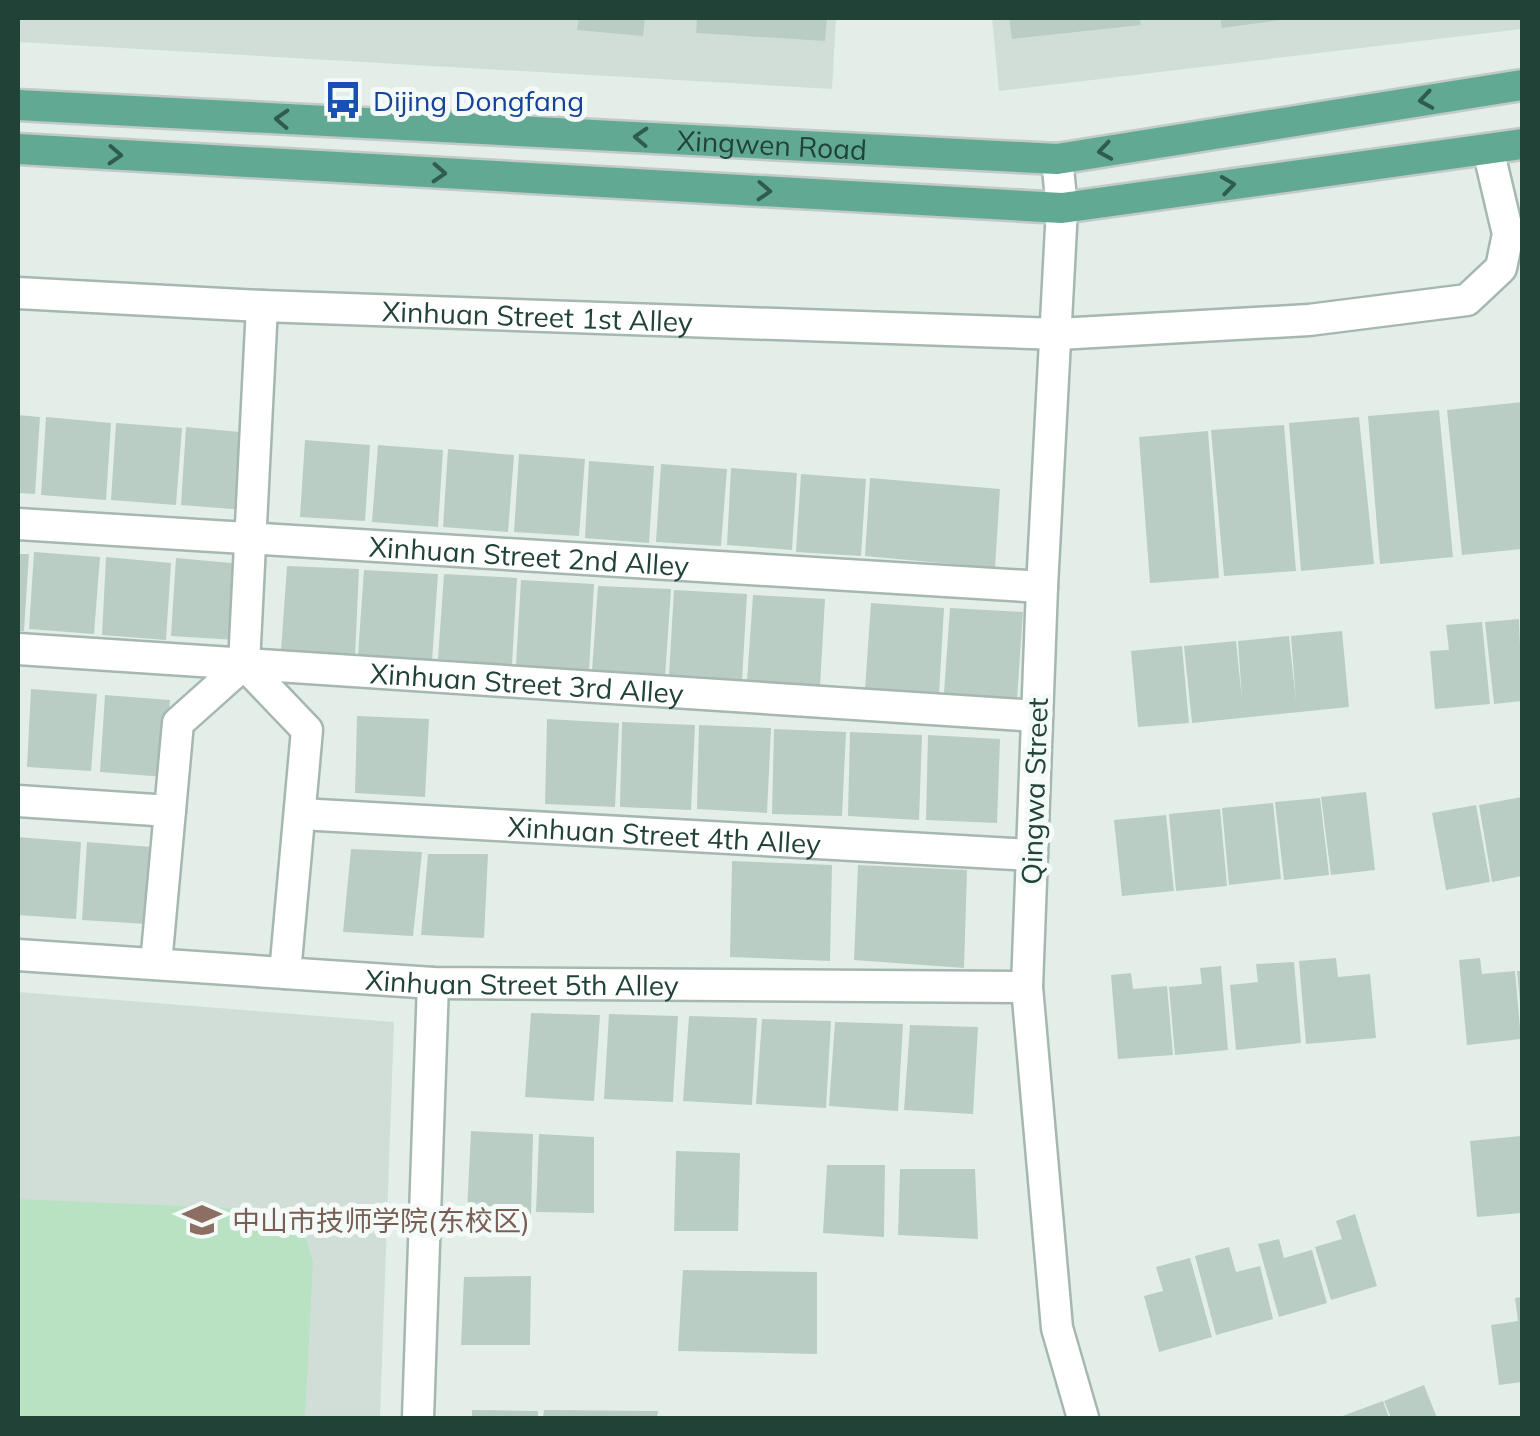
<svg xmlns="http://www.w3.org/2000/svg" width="1540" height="1436" viewBox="0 0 1540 1436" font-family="Mulish,'Noto Sans SC',sans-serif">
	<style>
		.built { fill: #d1ded7 }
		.green { fill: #b9e2c2 }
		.building { fill: #bacdc4 }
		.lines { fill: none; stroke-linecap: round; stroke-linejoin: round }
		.minor-casing { stroke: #a5b7b0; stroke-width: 35 }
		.major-casing { stroke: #c1cac7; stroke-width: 35 }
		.minor { stroke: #fff; stroke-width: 30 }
		.major { stroke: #62a993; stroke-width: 30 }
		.oneway { stroke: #305c4e }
		.labels { text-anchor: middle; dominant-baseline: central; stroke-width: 10; stroke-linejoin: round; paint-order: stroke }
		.transit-label { font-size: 28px; fill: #164399; stroke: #f4faf7; text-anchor: start }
		.street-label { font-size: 28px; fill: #204237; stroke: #f4faf7 }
		.education-label { font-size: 28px; fill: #785e54; stroke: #f4faf7; text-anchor: start }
	</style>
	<rect width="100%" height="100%" fill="#e3eee9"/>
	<path class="built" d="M18,18h818l-4,71 -814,-47z
		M992,18h530v11l-523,62z
		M18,992l376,30 -14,396h-362z"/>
	<path class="green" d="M18,1199l280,12 15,51 -8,156h-287z"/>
	<path class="building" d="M579,18h66l-2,18 -66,-6z
		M697,18h130l-2,23 -129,-8z
		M1009,18h131l1,7 -129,14z
		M1220,18h61v2l-59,8z
		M1522,402v147l-60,6 -15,-145z
		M1439,410l14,147 -73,7 -12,-148z
		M18,415l22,2 -5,77 -17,-1z
		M46,417l65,6 -5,77 -65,-5z
		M1359,417l15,147 -73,7 -12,-148z
		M116,423l66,5 -6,77 -65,-5z
		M1284,425l12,146 -72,5 -13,-146z
		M186,427l65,6 -6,77 -64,-5z
		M1208,431l11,147 -69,5 -11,-146z
		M305,440l65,5 -5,76 -65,-4z
		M378,445l65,5 -5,77 -66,-5z
		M448,449l66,6 -6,77 -65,-5z
		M519,454l66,5 -6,77 -65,-4z
		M589,461l65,5 -5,77 -64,-5z
		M661,464l66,5 -6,77 -65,-4z
		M731,468l66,5 -5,77 -65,-5z
		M801,474l65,5 -5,77 -65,-4z
		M870,478l130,11 -5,79 -130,-12z
		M34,552l66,5 -6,77 -65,-5z
		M18,554h11l-5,77h-6z
		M106,557l65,6 -5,77 -64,-5z
		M176,558l66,6 -6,76 -65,-4z
		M287,566l72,3 -4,88 -74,-6z
		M364,570l74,4 -6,87 -74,-6z
		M444,574l73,4 -5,87 -74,-6z
		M521,580l73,4 -5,87 -73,-6z
		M598,586l73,3 -6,88 -73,-6z
		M674,590l73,4 -5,87 -73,-5z
		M753,595l72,4 -5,87 -73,-5z
		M871,603l73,5 -5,87 -74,-6z
		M950,608l73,4 -6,87 -73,-6z
		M1519,619l3,82 -28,3 -9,-82z
		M1482,622l8,82 -55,5 -5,-58 19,-1 -3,-25z
		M1342,631l7,76 -157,16 -8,-77 52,-5 6,59 -4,-59 51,-5 7,66 -5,-66z
		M1182,646l7,77 -51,4 -7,-76z
		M31,689l66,5 -6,77 -64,-4z
		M105,695l65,5 -5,77 -65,-5z
		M357,716l72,3 -4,78 -70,-4z
		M547,719l72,4 -4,84 -70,-3z
		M622,722l73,3 -4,85 -71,-3z
		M699,725l72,3 -4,85 -70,-4z
		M774,729l72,3 -4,84 -70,-2z
		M850,732l72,3 -3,85 -71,-4z
		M928,735l72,4 -3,84 -71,-3z
		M1366,792l9,78 -44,5 -10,-78z
		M1522,797v79l-30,6 -13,-77z
		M1320,798l9,77 -45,5 -9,-78z
		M1273,803l8,76 -52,6 -7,-77z
		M1476,805l14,77 -44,8 -14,-77z
		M1220,809l7,77 -51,5 -7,-77z
		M1166,815l8,76 -52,5 -8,-76z
		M18,837l63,5 -5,77 -58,-4z
		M87,842l65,5 -5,77 -65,-4z
		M351,849l71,3 -9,84 -70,-4z
		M428,854h60l-4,84 -63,-3z
		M732,861l100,4 -2,96 -100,-4z
		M858,865l109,5 -3,98 -110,-8z
		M1336,958l2,19 32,-3 6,64 -70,6 -7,-83z
		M1480,958l2,16 33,-3 6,68 -54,6 -8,-85z
		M1294,962l7,81 -65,7 -6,-65 28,-3 -2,-18z
		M1221,966l7,84 -53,5 -6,-68 33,-3 -2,-16z
		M1517,971h5v32h-2z
		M1131,973l2,16 34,-3 6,69 -55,4 -7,-84z
		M531,1013l69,2 -6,86 -69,-4z
		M609,1014l69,2 -5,86 -69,-3z
		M689,1016l68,2 -5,87 -69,-4z
		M762,1019l69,2 -5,87 -70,-4z
		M835,1022l68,2 -5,87 -69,-5z
		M910,1025l68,2 -5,87 -69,-4z
		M471,1131l62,3 -2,80 -64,-2z
		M539,1134l55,3v76l-58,-1z
		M1521,1136l1,77 -45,4 -7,-76z
		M676,1151l64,2 -2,78h-64z
		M827,1165h58l-1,72 -61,-4z
		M900,1169h75l3,70 -80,-4z
		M1355,1214l22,72 -46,14 -16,-53 27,-8 -6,-18z
		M1279,1239l5,19 28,-8 15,53 -48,14 -21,-73z
		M1229,1247l7,25 24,-6 13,53 -57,16 -21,-79z
		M1190,1258l22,79 -53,15 -15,-56 19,-5 -7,-24z
		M683,1270l134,2v82l-139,-3z
		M531,1276l-1,69h-69l3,-68z
		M1522,1297v85l-23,3 -8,-60 27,-4 -3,-23z
		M1424,1385l13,33h-46l-7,-17z
		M1383,1401l6,17h-52z
		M472,1410l66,1v7h-66z
		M544,1410l114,1 -1,7h-114z"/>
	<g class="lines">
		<g class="minor-casing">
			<g id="minor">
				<path d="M1057,159l5,49 -20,379 -15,400 30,341 26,90"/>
				<path id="s1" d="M18,293l244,13 796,28 251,-14 158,-20 34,-32 7,-34 -20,-85"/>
				<path id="s2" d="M18,524l1024,63"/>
				<path id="s3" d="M18,649l1019,67"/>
				<path d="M244,664l63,66 -22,243"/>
				<path d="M18,801l152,10"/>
				<path id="s4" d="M300,814l732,41"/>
				<path id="s5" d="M18,955l415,28 594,4"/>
				<path d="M156,964l22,-241 66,-59 18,-358"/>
				<path d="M418,1418l15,-435"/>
			</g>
		</g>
		<g class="major-casing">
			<g id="major">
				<path id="s6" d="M18,105l1039,54 465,-74"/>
				<path d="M18,149l1044,59 460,-64"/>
			</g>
		</g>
		<use href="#minor" class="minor"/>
		<use href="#major" class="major"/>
	</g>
	<defs><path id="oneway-chevron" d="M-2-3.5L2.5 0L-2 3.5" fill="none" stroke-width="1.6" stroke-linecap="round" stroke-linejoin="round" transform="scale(2.5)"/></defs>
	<g class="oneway">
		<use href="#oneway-chevron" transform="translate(1426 100) rotate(171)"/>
		<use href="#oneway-chevron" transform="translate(282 119) rotate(-177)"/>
		<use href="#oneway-chevron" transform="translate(641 137) rotate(-177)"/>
		<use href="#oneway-chevron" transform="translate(1105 151) rotate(171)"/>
		<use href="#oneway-chevron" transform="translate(115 155) rotate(3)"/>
		<use href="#oneway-chevron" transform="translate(439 173) rotate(3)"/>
		<use href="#oneway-chevron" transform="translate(1228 185) rotate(-8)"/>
		<use href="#oneway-chevron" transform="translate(764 191) rotate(3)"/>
	</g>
	<defs>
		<g id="bus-bare" transform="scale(3)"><path d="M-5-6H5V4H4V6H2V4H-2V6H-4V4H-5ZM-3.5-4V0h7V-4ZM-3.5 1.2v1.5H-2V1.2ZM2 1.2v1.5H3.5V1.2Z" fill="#1a4fb4" stroke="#f4faf7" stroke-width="2.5" paint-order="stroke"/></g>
		<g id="university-bare" transform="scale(3)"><path d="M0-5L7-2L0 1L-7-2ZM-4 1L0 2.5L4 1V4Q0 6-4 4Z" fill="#8d6e63" stroke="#f4faf7" stroke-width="2.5" paint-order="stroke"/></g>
	</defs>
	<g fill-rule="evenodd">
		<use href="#bus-bare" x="343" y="100"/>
		<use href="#university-bare" x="202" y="1220"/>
	</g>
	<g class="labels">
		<g class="transit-label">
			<text x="373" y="100">Dijing Dongfang</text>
		</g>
		<g class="street-label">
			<text stroke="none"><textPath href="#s6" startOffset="755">Xingwen Road</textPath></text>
			<text stroke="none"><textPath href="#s1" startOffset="520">Xinhuan Street 1st Alley</textPath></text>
			<text stroke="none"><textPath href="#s2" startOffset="512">Xinhuan Street 2nd Alley</textPath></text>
			<text stroke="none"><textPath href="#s3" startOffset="510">Xinhuan Street 3rd Alley</textPath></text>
			<text transform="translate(1034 791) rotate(-88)">Qingwa Street</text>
			<text stroke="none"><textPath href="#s4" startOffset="365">Xinhuan Street 4th Alley</textPath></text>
			<text stroke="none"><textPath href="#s5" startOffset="505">Xinhuan Street 5th Alley</textPath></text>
		</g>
		<g class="education-label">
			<text x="232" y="1220">中山市技师学院(东校区)</text>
		</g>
	</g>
	<rect width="1540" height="1436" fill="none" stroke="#204237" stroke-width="40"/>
</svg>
